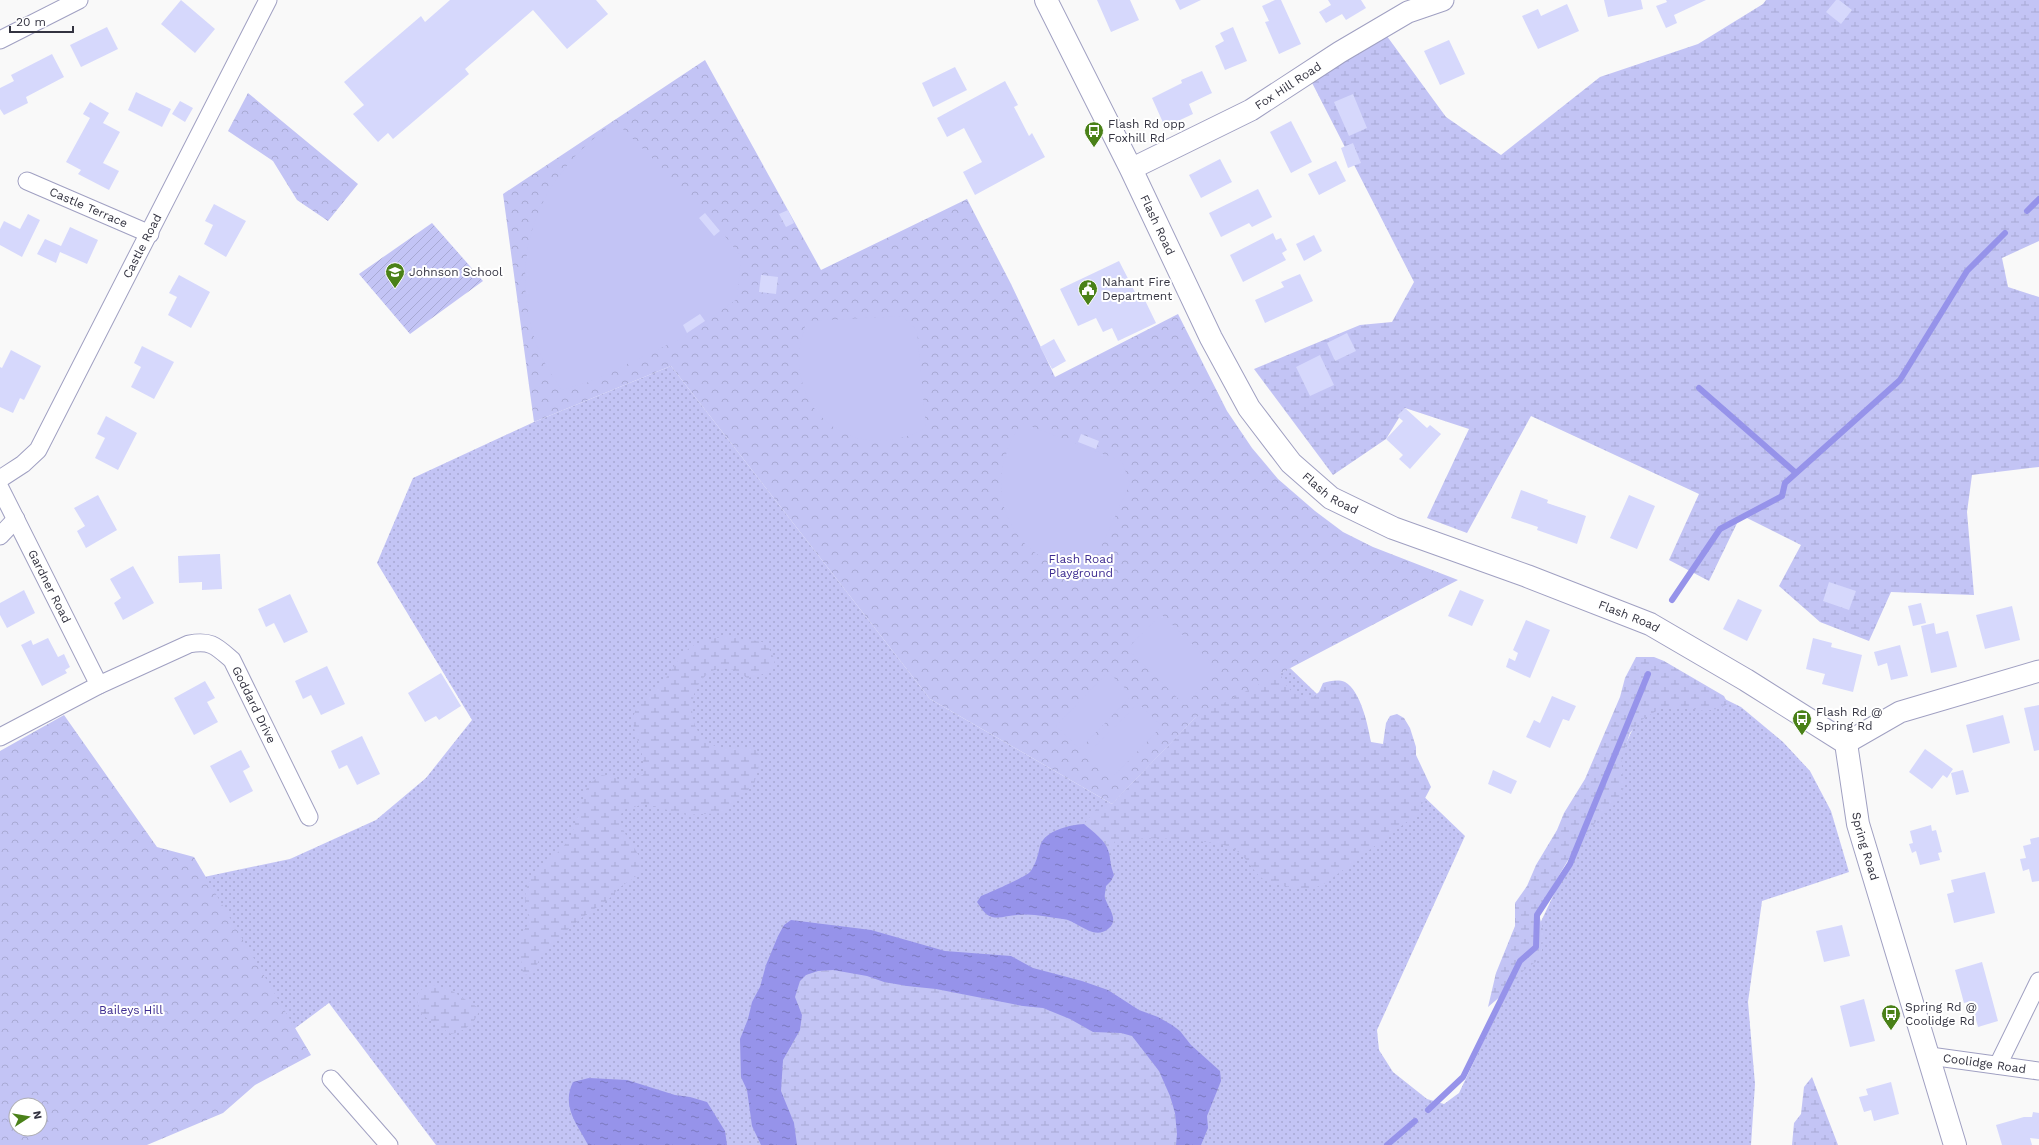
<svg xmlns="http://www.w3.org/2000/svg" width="2039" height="1145" viewBox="0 0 2039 1145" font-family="'Work Sans',sans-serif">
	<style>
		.grass { fill: url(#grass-dots) }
		.wetland { fill: url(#wetland-marsh) }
		.park { fill: url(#park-crowns); fill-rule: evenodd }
		.garden { fill: url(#garden-furrows) }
		.pitch { fill: #c3c4f5 }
		.water { fill: url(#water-ripples) }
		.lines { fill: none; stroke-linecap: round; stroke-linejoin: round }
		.stream { stroke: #9693ea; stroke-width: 6 }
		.building { fill: #d6d8fc }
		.minor-casing { stroke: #a0a0c2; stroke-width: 19 }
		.tertiary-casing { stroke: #a0a0c2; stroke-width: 23 }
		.secondary-casing { stroke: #a0a0c2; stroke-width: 24 }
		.minor { stroke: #fff; stroke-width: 17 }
		.tertiary { stroke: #fff; stroke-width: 21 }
		.secondary { stroke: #fff; stroke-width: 22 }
		.labels { text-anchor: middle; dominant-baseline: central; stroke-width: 4; stroke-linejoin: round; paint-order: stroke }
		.street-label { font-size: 12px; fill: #333340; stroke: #fff }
		.poi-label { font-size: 12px; fill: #333340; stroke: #fff; text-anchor: start }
		.park-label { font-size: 12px; fill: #3e2d91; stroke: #fff }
	</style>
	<defs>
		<pattern id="grass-dots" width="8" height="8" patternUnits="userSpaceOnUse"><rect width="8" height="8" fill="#c3c4f5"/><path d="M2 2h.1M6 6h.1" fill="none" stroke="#a8a9d3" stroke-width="1.8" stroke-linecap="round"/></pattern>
		<pattern id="wetland-marsh" width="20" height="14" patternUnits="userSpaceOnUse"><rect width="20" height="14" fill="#c3c4f5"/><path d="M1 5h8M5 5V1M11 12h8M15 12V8" fill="none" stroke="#a8a9d3"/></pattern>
		<pattern id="park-crowns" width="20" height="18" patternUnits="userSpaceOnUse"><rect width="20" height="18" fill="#c3c4f5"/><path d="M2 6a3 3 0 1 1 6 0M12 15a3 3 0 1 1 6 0" fill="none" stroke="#a8a9d3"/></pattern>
		<pattern id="garden-furrows" width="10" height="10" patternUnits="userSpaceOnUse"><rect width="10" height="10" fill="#c3c4f5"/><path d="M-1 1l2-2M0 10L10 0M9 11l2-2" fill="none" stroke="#a8a9d3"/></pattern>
		<pattern id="water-ripples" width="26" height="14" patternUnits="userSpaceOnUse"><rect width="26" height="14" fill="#9693ea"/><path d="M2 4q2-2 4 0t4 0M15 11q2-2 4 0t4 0" fill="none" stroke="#7b79bf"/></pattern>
	</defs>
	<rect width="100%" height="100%" fill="#f9f9f9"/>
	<path class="grass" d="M671,366l259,333 182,105 83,-86 95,-50 175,168 -88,194 2,20 14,22 34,27 17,5 15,-11 203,-425 79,39 42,35 27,29 21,40 18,61 -87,29 -14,101 7,82 -4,61h-1315l-107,-142 -35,26 -90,-152 86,-18 86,-39 50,-42 46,-58 -95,-157 36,-85 121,-56z"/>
	<path class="wetland" d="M1766,0h273v241l-37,17 6,29 31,10v170l-67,8 -5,37 7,83 -83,-3 -22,49 -49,-19 -41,-36 22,-41 -60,-30 -32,66 -40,-21 30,-66 -168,-78 -64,117 -40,-15 42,-89 -64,-21 -19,31 -53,36 -79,-106 106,-44 32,-3 22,-40 -107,-209 74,-45 65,89 55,38 99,-78 98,-33 65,-40z
		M732,636c11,5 22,3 34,7l9,17 -2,8 -14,8 -12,2c-45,-37 -77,42 -36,66 15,9 29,3 45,4l5,11 -7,25 -19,19 -13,10 -36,2 -41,-11 -22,6c-9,15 10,33 16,46 2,4 0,13 0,18l-20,14 -9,10 -27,19 -34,28 -7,8 -9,21 -10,1c-1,-21 -11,-33 6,-51 -1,-17 -8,-25 0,-42 7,-16 31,-26 41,-45 6,-10 14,-47 19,-53 3,-3 9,-6 13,-9l20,5 21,-5c4,-18 -8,-35 -10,-53 -1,-18 22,-29 31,-41 9,-12 17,-30 32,-37 10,-5 24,-7 36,-8z
		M1636,657h18l10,4 60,35 4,8 -11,5 -13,2 -22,-4 -21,1 -21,13 -10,12 -9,26 3,27 -3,11 -6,7 -18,16 -26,35 -33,56 6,22 -3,25 -17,12 -15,19 -21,18 8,-34 19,-47v-23l12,-17 9,-21 21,-35 7,-17 21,-34 35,-82 5,-19z
		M1275,665c12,20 12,31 38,32l6,-5 4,-9c7,-2 15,-4 22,-1 16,9 23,44 26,60l12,2 3,-21 4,-7 7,-2 7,4 6,10 6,19v8l15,32 -15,28 -89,67c-4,2 -9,5 -14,6 -12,2 -39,-2 -50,-9 -12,-9 -18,-26 -33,-32 -24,-8 -89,-11 -115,-6l-5,13 -4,-9 -22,-21 13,-16 15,-4 83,-86z
		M833,970l34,6 17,6 23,4 29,3 87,17 20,2 27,11 23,13 28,1 11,3 27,35 11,25 5,17 2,21 -1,11h-379l-3,-22 -13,-32 2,-31 13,-20 6,-25 -7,-18 5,-16 6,-6 12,-4z
		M434,985l18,6 25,16 1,7c-5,11 -15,18 -27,20l-29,-19c-8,-18 -8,-26 12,-30z
		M1812,1077l26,68h-46l2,-22 7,-9 3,-27z"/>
	<path class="park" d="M705,60l116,210 146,-71 44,85 44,93 123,-63 49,97 25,37 26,31 37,32 28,21 30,15 85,33 -263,138 -83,86 -182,-105 -259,-333 -137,56 -31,-228z
		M248,93l110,91 -30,37 -31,-21 -24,-39 -45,-30z
		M64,715l93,132 37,10 117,198 -56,30 -32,28 -76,32h-147v-394zM16,1105h24v24h-24z"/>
	<path class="garden" d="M432,223l51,58 -73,53 -51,-60z"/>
	<path class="pitch" d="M616,122l86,86 39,48 -4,43 -53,38 -95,45 -27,8c-8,-12 -17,-25 -23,-39 -35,-91 -2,-177 77,-229z
		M903,316l14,15 9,97c-77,41 -151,-25 -119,-107z
		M1022,423l100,38 8,23 -41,89c-80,-9 -113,-85 -67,-150z
		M1161,614l58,56 -34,35 -58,-56z
		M1108,672l24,23 -52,54 -24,-23z
		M1138,703l24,23 -52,54 -24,-24z"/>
	<path class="water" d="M1084,824c9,8 22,16 25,29 2,9 1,12 5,22l-3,6 -5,5c0,4 -2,9 -1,12 3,10 15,22 3,31 -15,12 -31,-9 -45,-10 -15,-2 -31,-6 -46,-4 -8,0 -17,4 -25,2 -7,-2 -11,-9 -15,-15l4,-6c8,-3 46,-20 49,-24 6,-8 8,-17 10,-26 5,-16 30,-21 44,-22z
		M791,920l80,10 74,21 66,5 22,12 49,13 26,9 31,20 19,7 14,8 8,6 11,14 29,26 1,10 -14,35 1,12 -7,17h-25l1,-11 -2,-21 -5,-17 -11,-25 -27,-35 -11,-3 -28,-1 -23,-13 -27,-11 -20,-2 -87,-17 -29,-3 -23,-4 -17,-6 -34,-6 -15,1 -12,4 -6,6 -5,16 7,18 -2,15 -17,30 -2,31 13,32 3,22h-36l-9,-19 -5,-36 -6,-13 -1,-38 8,-20 4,-17 8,-15 6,-22 12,-29 6,-11z
		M589,1078l38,2 48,15 15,2 17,5 18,29 2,14h-139c-11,-22 -27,-38 -15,-63z"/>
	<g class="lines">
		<path class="stream" d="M2027,211l12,-12
			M1699,388l97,85
			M1672,600l48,-71 62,-33 3,-13 115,-103 67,-109 38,-38
			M1428,1110l35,-33 57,-116 16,-14 1,-32 33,-51 78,-190
			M1387,1145l28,-24"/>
	</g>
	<path class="building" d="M181,0l34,29 -20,24 -34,-29z
		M450,0h146l12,14 -41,35 -34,-39 -68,59 4,5 -76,65 -5,-6 -10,9 -25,-28 11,-9 -20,-23 77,-66 4,6z
		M1097,0h33l9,20 -28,12z
		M1175,0h26l-21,10z
		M1275,0h6l20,44 -22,10 -14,-32 4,-1 -7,-15z
		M1328,0h33l5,8 -20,12 -4,-6 -16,9 -7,-11 12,-7z
		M1604,0h37l2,9 -35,8z
		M1666,0h40l-32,15 3,8 -11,5 -10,-22 11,-4z
		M1836,0h3l13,10 -11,14 -15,-12z
		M1567,4l12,27 -41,18 -16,-33 16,-7 3,7z
		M107,27l11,22 -37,18 -11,-22z
		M1233,27l14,34 -22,9 -10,-24 9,-5 -4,-8z
		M1449,40l16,34 -25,11 -16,-34z
		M52,54l12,23 -38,20 2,6 -24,12 -4,-6v-21l14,-7 -3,-6z
		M955,67l12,23 -34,17 -11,-24z
		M1202,71l10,22 -23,11 4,10 -28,13 -13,-29 30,-15 -1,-3z
		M1005,81l13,24 -4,2 15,29 3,-3 13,24 -70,38 -12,-23 19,-10 -18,-34 -17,9 -10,-19z
		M136,92l35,17 -9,18 -34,-17z
		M1353,94l14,34 -18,8 -15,-34z
		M180,101l13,7 -8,14 -13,-8z
		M90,102l19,11 -6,10 17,9 -17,31 16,8 -10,19 -31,-16 3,-4 -15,-8 24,-44 -7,-4z
		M1291,121l21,41 -21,11 -21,-41z
		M1353,143l8,20 -13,5 -7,-20z
		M1220,159l12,23 -31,16 -12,-23z
		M1336,161l10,20 -27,14 -11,-21z
		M1258,189l14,28 -20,10 -3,-4 -28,14 -12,-24z
		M214,204l32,17 -20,36 -22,-13 9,-19 -8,-4z
		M788,210l6,13 -8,4 -7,-13z
		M705,213l15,18 -6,5 -15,-18z
		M28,214l12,6 -18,37 -22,-12v-16l4,-8 16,8z
		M70,227l28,13 -11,24 -27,-12 -4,11 -19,-9 8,-15 16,7z
		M1273,233l3,7 5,-2 6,12 -5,3 4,7 -43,22 -13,-27z
		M1314,235l8,16 -18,10 -8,-17z
		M1119,261l17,33 5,-2 15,31 -38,18 -6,-13 -9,4 -7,-14 -18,8 -18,-37z
		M1300,274l13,27 -48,22 -10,-23 29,-13 -3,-5z
		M179,275l31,17 -19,36 -23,-13 9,-18 -8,-4z
		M761,275l17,2 -2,17 -17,-2z
		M700,314l5,7 -18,12 -4,-8z
		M1347,333l9,18 -21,10 -8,-18z
		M1054,339l12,22 -14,8 -12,-22z
		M142,346l32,16 -20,37 -23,-12 10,-20 -7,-4z
		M11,350l30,16 -17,34 -4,-2 -7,15 -13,-6v-40l2,1z
		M1320,355l14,30 -24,11 -14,-29z
		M1405,408l22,20 3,-3 11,9 -31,35 -11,-10 4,-4 -17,-16 17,-18 -6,-5z
		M106,416l31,17 -19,37 -23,-12 10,-20 -8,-4z
		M1081,434l18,7 -3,8 -18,-7z
		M1521,490l27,10 -1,3 39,13 -9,28 -40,-14 1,-3 -27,-9z
		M98,495l19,35 -31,18 -9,-17 8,-5 -11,-18z
		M1629,495l26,11 -18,43 -27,-11z
		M220,554l2,35 -20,1v-8l-23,1 -1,-27z
		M133,566l21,37 -31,17 -9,-17 7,-5 -11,-19z
		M1829,582l27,9 -7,19 -26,-9z
		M24,590l11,23 -28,15 -7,-13v-12z
		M1460,590l24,10 -12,26 -24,-10z
		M290,594l18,38 -24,11 -10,-20 -8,4 -8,-18z
		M1738,599l24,11 -15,31 -24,-12z
		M1921,603l5,20 -13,3 -5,-20z
		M2012,606l8,34 -35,9 -9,-34z
		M1526,620l24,10 -20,48 -24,-11 3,-9 6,3 3,-8 -5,-3z
		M1934,623l2,11 12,-3 9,36 -26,6 -10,-47z
		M48,638l10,19 6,-3 6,13 -5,3 2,3 -25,13 -21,-41 10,-5 2,5z
		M1813,638l19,5 -1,4 31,8 -9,37 -31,-8 3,-10 -19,-5z
		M1900,645l8,31 -17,4 -4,-17 -9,3 -4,-14z
		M327,666l18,38 -24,11 -10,-20 -8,4 -8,-18z
		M441,673l20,33 -22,14 -3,-4 -11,6 -17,-29z
		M205,681l10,17 -8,4 11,20 -24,13 -20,-37z
		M1552,696l24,10 -7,15 -6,-2 -13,29 -24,-11 8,-17 6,3z
		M2039,705v45l-5,1 -10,-43z
		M2003,715l7,28 -37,10 -7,-28z
		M362,736l18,38 -23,11 -10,-20 -8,4 -8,-18z
		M1925,749l28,20 -6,9 -4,-3 -11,14 -23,-17z
		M241,750l9,17 -7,4 10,20 -23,12 -20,-37z
		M1493,770l24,11 -6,13 -23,-10z
		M1963,770l6,22 -13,3 -5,-22z
		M1931,825l1,6 4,-1 6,22 -4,1 2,7 -20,5 -4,-14 -4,2 -3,-9 4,-1 -3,-12z
		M2039,837v44l-7,1 -3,-13 -6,2 -3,-12 6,-1 -3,-12 8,-2 -1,-5z
		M1985,872l10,41 -41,10 -7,-29 7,-2 -3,-12z
		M1842,925l8,31 -26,6 -8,-31z
		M1982,962l16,59 -20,6 -7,-26 -7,2 -9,-33z
		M1864,999l11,42 -25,6 -10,-41z
		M1891,1082l8,32 -25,7 -3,-11 -7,2 -5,-15 9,-2 -2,-6z
		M2033,1112l6,1v26l-9,-1 2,7h-30l-6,-20 28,-8h8z"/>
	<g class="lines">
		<g class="minor-casing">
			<g id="minor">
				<path d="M0,40l79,-40"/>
				<path id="s1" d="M27,181l123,53"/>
				<path id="s2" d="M0,479l23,-15 15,-14 230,-450"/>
				<path id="s3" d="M0,488l99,197"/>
				<path d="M0,536l16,-17"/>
				<path id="s4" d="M0,737l99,-52 90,-41c22,-4 27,2 43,16l77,157"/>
				<path id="s5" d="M1930,1056l109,15"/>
				<path d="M1998,1065l41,-84"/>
				<path d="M331,1079l58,66"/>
			</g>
		</g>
		<g class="tertiary-casing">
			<g id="tertiary">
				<path id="s6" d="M1131,169l120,-59 89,-58 68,-40 35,-12"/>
				<path d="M1846,743l54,-31 139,-41"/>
			</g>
		</g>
		<g class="secondary-casing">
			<g id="secondary">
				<path id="s7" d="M1046,0l85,169 80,169 38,70 42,55 40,35 62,30 134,48 123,48 96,56 100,63 12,81 97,321"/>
			</g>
		</g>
		<use href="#minor" class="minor"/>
		<use href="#tertiary" class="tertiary"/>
		<use href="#secondary" class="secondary"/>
	</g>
	<defs>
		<g id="bus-pin" transform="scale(1)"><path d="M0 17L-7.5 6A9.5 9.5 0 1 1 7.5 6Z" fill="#4a8118" stroke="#fff"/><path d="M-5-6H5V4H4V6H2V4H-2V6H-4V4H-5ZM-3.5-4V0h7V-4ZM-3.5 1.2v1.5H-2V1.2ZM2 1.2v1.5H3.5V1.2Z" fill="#fff"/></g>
		<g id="school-pin" transform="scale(1)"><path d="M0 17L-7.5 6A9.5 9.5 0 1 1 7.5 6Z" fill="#4a8118" stroke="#fff"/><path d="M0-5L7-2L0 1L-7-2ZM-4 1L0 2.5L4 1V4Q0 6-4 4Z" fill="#fff"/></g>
		<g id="civic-pin" transform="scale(1)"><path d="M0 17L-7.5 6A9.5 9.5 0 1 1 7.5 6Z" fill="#4a8118" stroke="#fff"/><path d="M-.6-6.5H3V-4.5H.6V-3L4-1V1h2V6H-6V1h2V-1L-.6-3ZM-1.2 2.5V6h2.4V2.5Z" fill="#fff"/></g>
	</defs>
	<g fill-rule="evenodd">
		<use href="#bus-pin" x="1094" y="131"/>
		<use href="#school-pin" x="395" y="272"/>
		<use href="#civic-pin" x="1088" y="289"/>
		<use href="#bus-pin" x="1802" y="719"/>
		<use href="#bus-pin" x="1891" y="1014"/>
	</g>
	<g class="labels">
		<g class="street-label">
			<text stroke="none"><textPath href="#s6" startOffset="178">Fox Hill Road</textPath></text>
			<text stroke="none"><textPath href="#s1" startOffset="67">Castle Terrace</textPath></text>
			<text stroke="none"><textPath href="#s7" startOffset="251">Flash Road</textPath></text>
			<text stroke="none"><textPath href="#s2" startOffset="277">Castle Road</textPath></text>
			<text stroke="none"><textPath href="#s7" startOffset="575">Flash Road</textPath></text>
			<text stroke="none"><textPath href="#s3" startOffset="110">Gardner Road</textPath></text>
			<text stroke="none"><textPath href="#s7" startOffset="899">Flash Road</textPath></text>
			<text stroke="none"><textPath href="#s4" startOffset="309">Goddard Drive</textPath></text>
			<text stroke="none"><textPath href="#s7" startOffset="1256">Spring Road</textPath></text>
			<text stroke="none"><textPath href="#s5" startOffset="55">Coolidge Road</textPath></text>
		</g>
		<g class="poi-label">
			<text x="1108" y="124">Flash Rd opp<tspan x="1108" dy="14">Foxhill Rd</tspan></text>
			<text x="409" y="272">Johnson School</text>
			<text x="1102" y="282">Nahant Fire<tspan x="1102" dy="14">Department</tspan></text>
			<text x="1816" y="712">Flash Rd @<tspan x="1816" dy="14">Spring Rd</tspan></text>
			<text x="1905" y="1007">Spring Rd @<tspan x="1905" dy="14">Coolidge Rd</tspan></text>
		</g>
		<g class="park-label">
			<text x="1081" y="559">Flash Road<tspan x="1081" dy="14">Playground</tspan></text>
			<text x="131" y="1010">Baileys Hill</text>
		</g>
	</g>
	<g transform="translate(28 1117) rotate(78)"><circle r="19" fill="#ffffff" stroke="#adadb3"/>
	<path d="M0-3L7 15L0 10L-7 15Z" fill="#4a8118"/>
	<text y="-6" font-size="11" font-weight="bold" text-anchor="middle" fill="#333340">N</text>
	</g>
	<path d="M10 26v6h63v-6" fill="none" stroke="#333340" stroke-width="2"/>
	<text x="16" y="26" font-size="12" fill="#333340" stroke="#ffffff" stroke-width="3" paint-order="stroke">20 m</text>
</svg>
